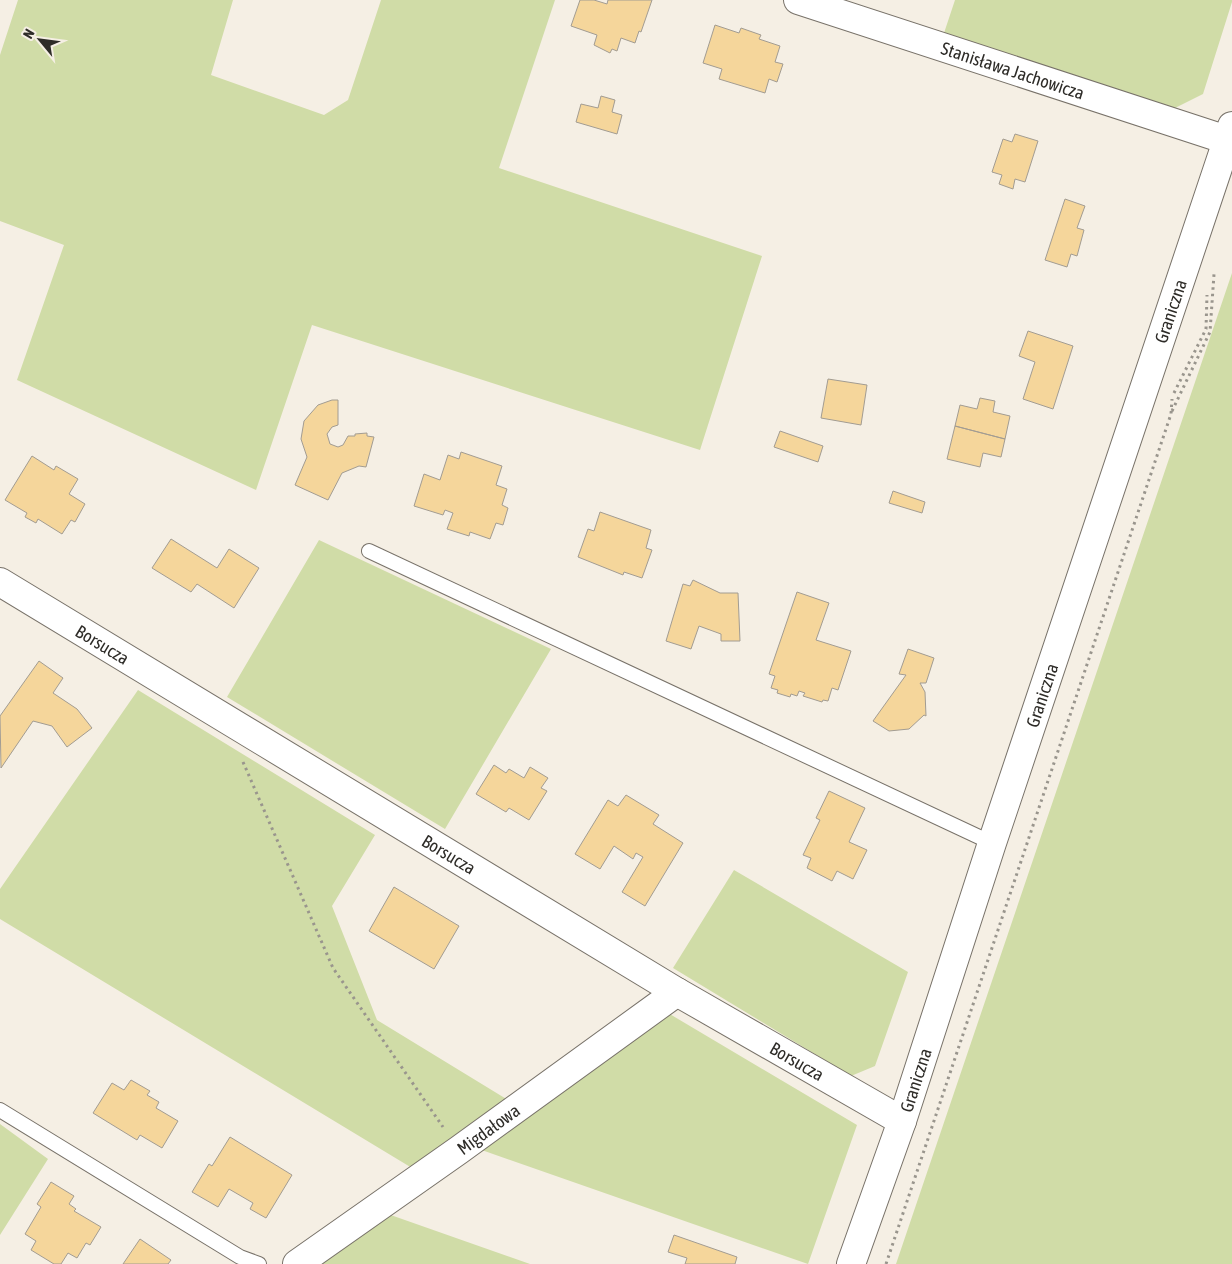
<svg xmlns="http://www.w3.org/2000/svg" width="1232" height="1264" viewBox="0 0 1232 1264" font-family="'Asap Condensed',sans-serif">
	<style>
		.green { fill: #d0dca7 }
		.building { fill: #f5d69b; stroke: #a29c92 }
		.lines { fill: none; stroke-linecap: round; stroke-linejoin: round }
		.service-casing { stroke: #787269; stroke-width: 16 }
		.minor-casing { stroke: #787269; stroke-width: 30 }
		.tertiary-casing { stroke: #787269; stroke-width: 30 }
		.path { stroke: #99958d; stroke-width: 3; stroke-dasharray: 2.5 4; stroke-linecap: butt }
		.service { stroke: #fff; stroke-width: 14 }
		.minor { stroke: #fff; stroke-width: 28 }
		.tertiary { stroke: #fff; stroke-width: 28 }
		.labels { text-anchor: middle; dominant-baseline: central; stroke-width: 4.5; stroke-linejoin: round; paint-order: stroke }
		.street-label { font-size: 18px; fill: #2e2c28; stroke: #f5efe4 }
	</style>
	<rect width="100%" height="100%" fill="#f5efe4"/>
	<path class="green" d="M18,0h215l-22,75 113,40 24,-15 33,-100h174l-56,168 263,88 -62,194 -388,-125 -56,165 -239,-110 47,-135 -64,-24v-166z
		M955,0h277v2l-29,92 -36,18 -224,-76z
		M1232,273v991h-336z
		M319,540l232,109 -106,180 -218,-132z
		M138,690l237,145 -43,71 45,114 131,80 -96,68 -412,-249v-30z
		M734,870l174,102 -33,94 -24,10 -178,-108z
		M668,1013l189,112 -49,139 -332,-116z
		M0,1124l48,35 -48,76z
		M385,1213l145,51h-217z"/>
	<path class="building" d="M580,0h14l13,4 1,-4h44l-11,32 -2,-1 -4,12 -14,-5 -4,13 -5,-2 -2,4 -16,-8 3,-10 -26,-9z
		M715,25l24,8 2,-5 20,7 -2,4 21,7 -5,16 8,2 -6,18 -8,-3 -4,14 -46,-14 3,-10 -19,-6z
		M601,96l14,4 -3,12 10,3 -5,19 -41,-12 5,-18 17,4z
		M1015,134l23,7 -13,41 -10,-3 -2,10 -14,-5 3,-9 -10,-3 11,-33 9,3z
		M1065,199l20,7 -8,22 7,2 -7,26 -6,-2 -4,13 -22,-7z
		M1028,331l45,15 -20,63 -30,-10 12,-37 -16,-6z
		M828,379l39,6 -6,40 -40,-7z
		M980,398l15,3 -2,11 17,4 -5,23 -50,-13 5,-21 17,4z
		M332,400h6v25l-6,2 -5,7 3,10 8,3 5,-2 5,-9h7v-2l12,-1v3l7,1 -8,30 -7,-1 -17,7 -14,27 -33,-15 12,-28 -6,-18 3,-18 14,-16z
		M955,426l50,13 -4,18 -18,-4 -3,14 -33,-8z
		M780,431l43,15 -5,16 -44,-15z
		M461,452l41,14 -6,19 11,4 -5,16 6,3 -5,17 -7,-2 -6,16 -20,-7 -1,4 -22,-7 6,-16 -8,-3 -2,5 -29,-9 10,-32 16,6 8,-25 11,4z
		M32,456l22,14 2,-4 22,13 -9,15 16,10 -10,18 -4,-2 -9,14 -24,-15 -2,4 -11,-6 2,-4 -22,-13z
		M893,491l32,11 -3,11 -33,-10z
		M600,512l51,18 -5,18 6,2 -10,28 -18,-6 -1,3 -45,-18 10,-28 6,2z
		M171,539l46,29 12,-19 30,19 -25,40 -37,-24 -6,8 -39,-24z
		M693,580l27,13h18l2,48h-19v-7l-22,-8 -8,23 -25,-8 17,-57 7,2z
		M797,592l32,11 -13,37 35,11 -13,39 -6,-2 -4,13 -5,-1 -1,2 -19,-6 2,-3 -6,-2 -2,5 -6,-2 -1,3 -13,-4 1,-3 -7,-2 4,-12 -6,-2z
		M908,649l26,9 -8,25h-6l5,9 1,24 -2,-1 -15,14 -20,2 -16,-10 33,-46 -7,-1z
		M39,661l24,17 -10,15 24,16 15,19 -25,19 -15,-21 -19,-5 -32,47 -1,-52z
		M494,765l12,8 3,-4 15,9 6,-11 18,11 -7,10 6,3 -18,29 -20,-12 -3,4 -30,-18z
		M829,791l36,17 -16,34 18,8 -14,29 -16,-8 -5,10 -25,-13 4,-10 -8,-3 17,-35 -4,-2z
		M626,795l33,20 -6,9 30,19 -38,63 -23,-14 21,-35 -7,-4 -3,6 -19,-13 -14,23 -25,-15 33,-54 10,6z
		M394,887l65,39 -25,43 -65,-38z
		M131,1080l19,11 -3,4 12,7 -3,6 22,13 -16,27 -22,-13 -3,5 -44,-27 19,-30 12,7z
		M230,1137l62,38 -26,43 -16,-9 3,-6 -24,-14 -11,18 -26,-15 17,-28 3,2z
		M51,1182l23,14 -5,8 7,5 -2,2 27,16 -11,18 -4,-2 -9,15 -9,-5 -7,11h-7l-23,-14 5,-9 -11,-7 16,-27 -4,-3z
		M674,1235l63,22 -2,7h-50l2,-6 -19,-6z
		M140,1239l31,21 -3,4h-45z"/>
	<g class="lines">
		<g class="service-casing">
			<path id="service" d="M369,551l623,292
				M0,1110l240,147 19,7"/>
		</g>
		<g class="minor-casing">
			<g id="minor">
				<path id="s1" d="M798,0l429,140"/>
				<path id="s2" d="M0,582l677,410 225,129"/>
				<path id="s3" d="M297,1264l162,-114 218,-158"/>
			</g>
		</g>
		<g class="tertiary-casing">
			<g id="tertiary">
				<path id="s4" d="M851,1264l51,-143 90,-278 240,-717"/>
			</g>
		</g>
		<path class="path" d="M1174,393l32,-64 1,-34
			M1172,411l38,-79 4,-58
			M243,762l90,206 110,159
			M886,1264l285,-850 1,-15"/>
		<use href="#service" class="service"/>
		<use href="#minor" class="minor"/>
		<use href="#tertiary" class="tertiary"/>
	</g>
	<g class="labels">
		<g class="street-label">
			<text stroke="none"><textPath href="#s1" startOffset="226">Stanisława Jachowicza</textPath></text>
			<text stroke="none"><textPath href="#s4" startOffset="1005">Graniczna</textPath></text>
			<text stroke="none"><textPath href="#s2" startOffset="120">Borsucza</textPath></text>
			<text stroke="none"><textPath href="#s4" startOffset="600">Graniczna</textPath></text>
			<text stroke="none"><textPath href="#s2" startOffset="525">Borsucza</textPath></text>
			<text stroke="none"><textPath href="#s2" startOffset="930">Borsucza</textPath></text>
			<text stroke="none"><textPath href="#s4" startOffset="195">Graniczna</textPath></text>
			<text stroke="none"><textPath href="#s3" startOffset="234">Migdałowa</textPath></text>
		</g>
	</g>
	<g transform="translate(40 40) rotate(299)" stroke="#f5efe4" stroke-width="4" paint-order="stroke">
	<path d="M0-4L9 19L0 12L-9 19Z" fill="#2e2c28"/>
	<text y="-8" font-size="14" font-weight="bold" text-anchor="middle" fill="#2e2c28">N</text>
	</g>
</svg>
